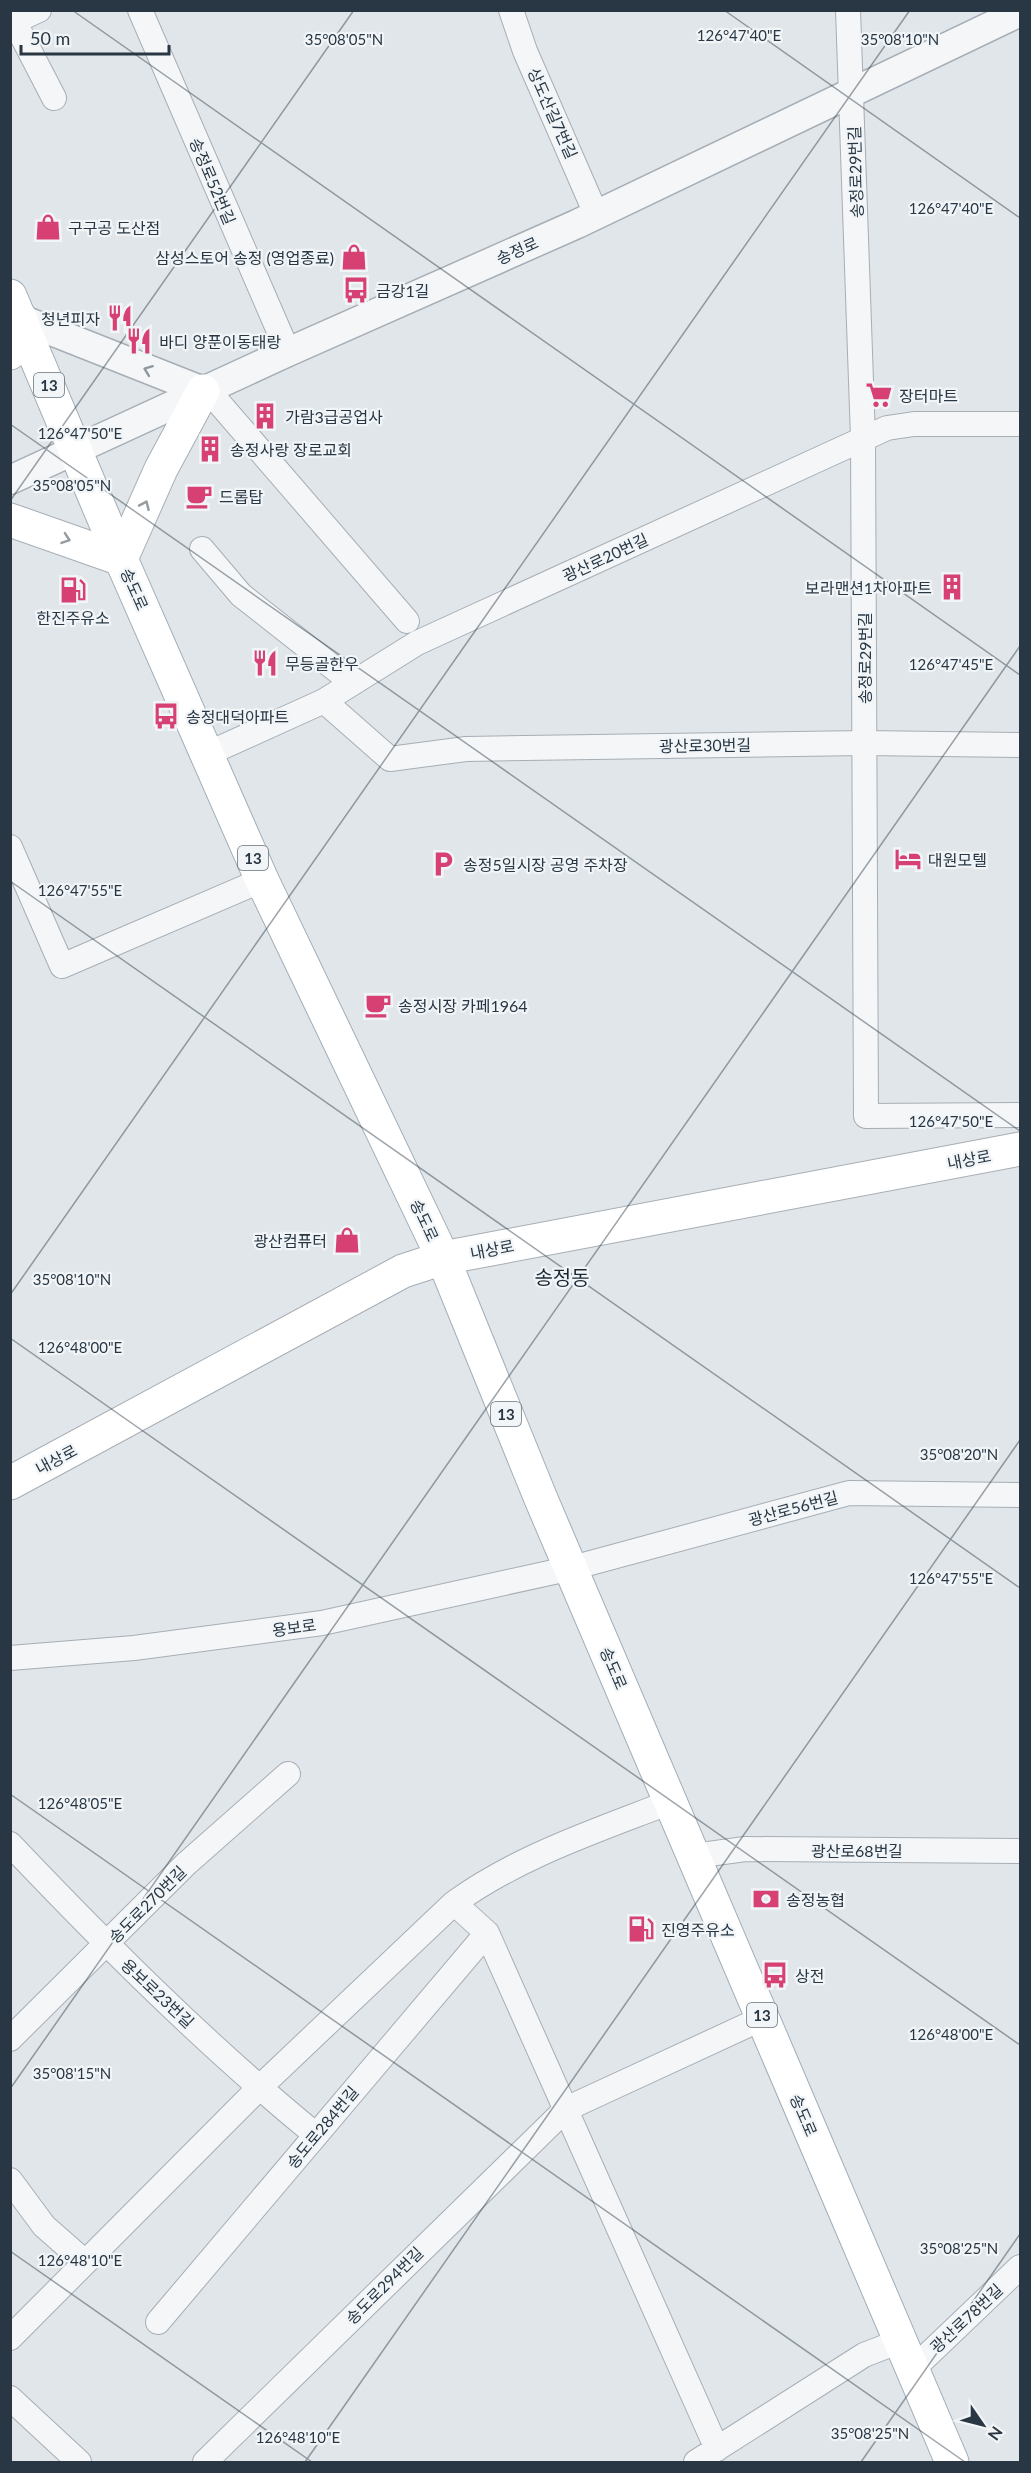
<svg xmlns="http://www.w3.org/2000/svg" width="1031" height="2473" viewBox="0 0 1031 2473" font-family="Lato,'Noto Sans KR',sans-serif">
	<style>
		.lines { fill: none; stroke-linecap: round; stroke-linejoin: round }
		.minor-casing { stroke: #a6aeb5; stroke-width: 26 }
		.tertiary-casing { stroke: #a6aeb5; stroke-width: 31 }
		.secondary-casing { stroke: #a6aeb5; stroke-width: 35 }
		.primary-casing { stroke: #a0adb7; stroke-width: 35 }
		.minor { stroke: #f4f6f8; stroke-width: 24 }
		.tertiary { stroke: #f4f6f8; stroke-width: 28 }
		.secondary { stroke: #fff; stroke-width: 33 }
		.primary { stroke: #fff; stroke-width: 33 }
		.oneway { stroke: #8e969e }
		.oneway2 { stroke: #949ba1 }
		.ticks { fill: none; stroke: #283743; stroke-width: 1.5; stroke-opacity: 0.45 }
		.labels { text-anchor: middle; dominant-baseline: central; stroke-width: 4.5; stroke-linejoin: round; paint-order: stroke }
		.shield { fill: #f1f5f8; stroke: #647079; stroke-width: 1.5 }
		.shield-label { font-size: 15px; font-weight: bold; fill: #283743 }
		.street-label { font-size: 16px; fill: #283743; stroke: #f1f5f8 }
		.poi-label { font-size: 16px; fill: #283743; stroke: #f1f5f8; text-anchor: start }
		.quarter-label { font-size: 20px; fill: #1a2834; stroke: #f1f5f8 }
		.ticks-label { font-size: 15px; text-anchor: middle; fill: #283743; stroke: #f1f5f8; stroke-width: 4.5; stroke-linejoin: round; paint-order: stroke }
	</style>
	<rect width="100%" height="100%" fill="#e1e6ea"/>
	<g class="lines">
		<g class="minor-casing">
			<path id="minor" d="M140,10l148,342
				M511,10l14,41 71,163
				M848,10l15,428 3,678 154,-1
				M10,13l44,85
				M15,21l24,-11
				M207,389l200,232
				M202,549l39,46 112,88
				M324,701l66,58 76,-10 398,-6 156,2
				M207,754l117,-53 93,-58 470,-215 27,-4h106
				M10,847l52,119 200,-86
				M10,1658l124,-10 188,-25 250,-55 277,-75 171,2
				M10,1844c97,102 197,202 306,291
				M694,1856l51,-7 275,2
				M454,1903c65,-47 142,-72 216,-101
				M10,2039l176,-175 102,-90
				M10,2180l34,46 41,36
				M158,2322l329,-389
				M10,2338l249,-250 195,-185 33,30 230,516
				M912,2370l108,-103
				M10,2398l69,64
				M205,2462l361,-353 197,-91
				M696,2462l168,-107 36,-14"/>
		</g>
		<g class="tertiary-casing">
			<path id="tertiary" d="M21,319l182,72
				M10,480l278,-128 289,-128 443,-212"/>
		</g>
		<g class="secondary-casing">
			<path id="secondary" d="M10,353l11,-34
				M10,520l111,39 40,-90 42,-78
				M10,1483l393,-212 40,-13 577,-109"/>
		</g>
		<g class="primary-casing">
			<path id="primary" d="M10,296l111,263 141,321 181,378 98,241 411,963"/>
		</g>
		<use href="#minor" class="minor"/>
		<use href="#tertiary" class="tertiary"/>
		<use href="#secondary" class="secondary"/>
		<use href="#primary" class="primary"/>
	</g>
	<defs><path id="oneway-chevron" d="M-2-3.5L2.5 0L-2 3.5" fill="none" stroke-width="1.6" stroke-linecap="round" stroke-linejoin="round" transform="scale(1.5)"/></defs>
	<use class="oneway" href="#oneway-chevron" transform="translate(148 370) rotate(-159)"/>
	<g class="oneway2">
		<use href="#oneway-chevron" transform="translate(145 505) rotate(-66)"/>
		<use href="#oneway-chevron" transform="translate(66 539) rotate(19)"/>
	</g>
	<path class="ticks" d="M72,10l948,665M724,10l296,208M10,424l1010,707M10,501l344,-491M10,881l1010,707M10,1295l900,-1285M10,1338l1010,707M10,1794l955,668M10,2089l1010,-1443M10,2251l302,211M305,2462l715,-1022M861,2462l159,-228"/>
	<defs>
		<g id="shop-bare" transform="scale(2.07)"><path d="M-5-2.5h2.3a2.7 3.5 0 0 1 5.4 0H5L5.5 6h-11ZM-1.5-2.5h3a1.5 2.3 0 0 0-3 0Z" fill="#d64072" stroke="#f1f5f8" stroke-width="2.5" paint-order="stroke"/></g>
		<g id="bus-bare" transform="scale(2.07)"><path d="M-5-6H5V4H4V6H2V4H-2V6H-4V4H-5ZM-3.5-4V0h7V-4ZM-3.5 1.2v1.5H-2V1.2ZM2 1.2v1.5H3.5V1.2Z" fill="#d64072" stroke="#f1f5f8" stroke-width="2.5" paint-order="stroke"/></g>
		<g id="restaurant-bare" transform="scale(2.07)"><path d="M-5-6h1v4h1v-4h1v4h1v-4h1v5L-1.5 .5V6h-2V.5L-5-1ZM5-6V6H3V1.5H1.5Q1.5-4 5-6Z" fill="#d64072" stroke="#f1f5f8" stroke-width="2.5" paint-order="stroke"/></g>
		<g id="supermarket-bare" transform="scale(2.07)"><path d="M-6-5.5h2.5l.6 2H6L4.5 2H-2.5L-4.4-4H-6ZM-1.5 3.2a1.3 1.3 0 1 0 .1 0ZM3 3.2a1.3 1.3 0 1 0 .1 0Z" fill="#d64072" stroke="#f1f5f8" stroke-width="2.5" paint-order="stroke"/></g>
		<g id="building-bare" transform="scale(2.07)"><path d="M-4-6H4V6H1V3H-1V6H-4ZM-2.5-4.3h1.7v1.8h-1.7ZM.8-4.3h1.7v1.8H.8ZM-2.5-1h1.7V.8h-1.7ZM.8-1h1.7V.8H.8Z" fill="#d64072" stroke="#f1f5f8" stroke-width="2.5" paint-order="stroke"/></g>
		<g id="cafe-bare" transform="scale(2.07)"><path d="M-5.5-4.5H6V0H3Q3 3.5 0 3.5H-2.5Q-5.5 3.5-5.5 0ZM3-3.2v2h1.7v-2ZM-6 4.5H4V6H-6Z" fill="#d64072" stroke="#f1f5f8" stroke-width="2.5" paint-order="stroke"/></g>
		<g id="fuel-bare" transform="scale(2.07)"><path d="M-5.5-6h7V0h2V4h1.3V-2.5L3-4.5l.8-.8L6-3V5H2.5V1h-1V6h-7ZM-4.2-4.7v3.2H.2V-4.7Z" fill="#d64072" stroke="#f1f5f8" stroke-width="2.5" paint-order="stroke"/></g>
		<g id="hotel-bare" transform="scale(2.07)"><path d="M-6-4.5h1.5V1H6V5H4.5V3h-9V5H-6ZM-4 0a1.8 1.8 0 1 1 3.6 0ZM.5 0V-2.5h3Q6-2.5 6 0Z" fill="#d64072" stroke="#f1f5f8" stroke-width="2.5" paint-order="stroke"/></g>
		<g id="parking-bare" transform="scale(2.07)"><path d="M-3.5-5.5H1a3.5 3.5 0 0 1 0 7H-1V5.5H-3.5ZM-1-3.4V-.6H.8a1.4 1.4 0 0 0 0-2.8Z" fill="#d64072" stroke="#f1f5f8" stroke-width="2.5" paint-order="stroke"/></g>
		<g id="bank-bare" transform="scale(2.07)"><path d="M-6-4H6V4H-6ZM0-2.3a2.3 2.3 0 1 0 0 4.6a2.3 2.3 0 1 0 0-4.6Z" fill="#d64072" stroke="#f1f5f8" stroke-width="2.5" paint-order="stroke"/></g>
	</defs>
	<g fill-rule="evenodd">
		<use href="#shop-bare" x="48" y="227"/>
		<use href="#shop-bare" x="354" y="257"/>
		<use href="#bus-bare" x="356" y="290"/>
		<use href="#restaurant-bare" x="120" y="318"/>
		<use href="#restaurant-bare" x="139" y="341"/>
		<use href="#supermarket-bare" x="879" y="395"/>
		<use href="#building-bare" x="265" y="416"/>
		<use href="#building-bare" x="210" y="449"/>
		<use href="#cafe-bare" x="199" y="496"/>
		<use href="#building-bare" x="952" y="587"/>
		<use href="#fuel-bare" x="73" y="590"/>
		<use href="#restaurant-bare" x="265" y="663"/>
		<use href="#bus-bare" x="166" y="716"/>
		<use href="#hotel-bare" x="908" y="859"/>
		<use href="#parking-bare" x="443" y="864"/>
		<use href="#cafe-bare" x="378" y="1005"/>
		<use href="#shop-bare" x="347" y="1240"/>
		<use href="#bank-bare" x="766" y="1899"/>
		<use href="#fuel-bare" x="641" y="1929"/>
		<use href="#bus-bare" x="775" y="1975"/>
	</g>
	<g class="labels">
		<g class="shield">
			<rect x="34" y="373" width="30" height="24" rx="4.5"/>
			<rect x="238" y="846" width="30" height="24" rx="4.5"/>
			<rect x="491" y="1402" width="30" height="24" rx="4.5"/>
			<rect x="747" y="2003" width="30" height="24" rx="4.5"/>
		</g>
		<g class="shield-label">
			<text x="49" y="385">13</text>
			<text x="253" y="858">13</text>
			<text x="506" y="1414">13</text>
			<text x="762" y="2015">13</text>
		</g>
		<g class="street-label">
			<text transform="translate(553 113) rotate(66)">상도산길7번길</text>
			<text transform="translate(855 172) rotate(-92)">송정로29번길</text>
			<text transform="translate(213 181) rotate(67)">송정로52번길</text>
			<text transform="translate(517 250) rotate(-24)">송정로</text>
			<text transform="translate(605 557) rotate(-25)">광산로20번길</text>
			<text transform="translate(135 589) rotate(66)">송도로</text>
			<text transform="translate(864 658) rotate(-90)">송정로29번길</text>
			<text transform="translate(705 745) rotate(-1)">광산로30번길</text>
			<text transform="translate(969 1159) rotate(-11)">내상로</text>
			<text transform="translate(425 1220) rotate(65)">송도로</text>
			<text transform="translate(492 1249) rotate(-11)">내상로</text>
			<text transform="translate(56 1459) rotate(-28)">내상로</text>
			<text transform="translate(793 1508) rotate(-15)">광산로56번길</text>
			<text transform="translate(294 1627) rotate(-8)">용보로</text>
			<text transform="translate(614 1668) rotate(67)">송도로</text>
			<text x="857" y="1850">광산로68번길</text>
			<text transform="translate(147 1904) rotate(-45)">송도로270번길</text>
			<text transform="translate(158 1993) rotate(43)">용보로23번길</text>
			<text transform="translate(804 2115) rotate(67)">송도로</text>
			<text transform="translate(322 2127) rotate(-50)">송도로284번길</text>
			<text transform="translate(384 2285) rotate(-45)">송도로294번길</text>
			<text transform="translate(966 2318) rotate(-43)">광산로78번길</text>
		</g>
		<g class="poi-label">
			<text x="68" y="227">구구공 도산점</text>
			<text x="334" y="257" text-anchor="end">삼성스토어 송정 (영업종료)</text>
			<text x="376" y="290">금강1길</text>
			<text x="100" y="318" text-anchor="end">청년피자</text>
			<text x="159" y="341">바디 양푼이동태랑</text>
			<text x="899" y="395">장터마트</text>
			<text x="285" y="416">가람3급공업사</text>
			<text x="230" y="449">송정사랑 장로교회</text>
			<text x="219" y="496">드롭탑</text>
			<text x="932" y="587" text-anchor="end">보라맨션1차아파트</text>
			<text x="73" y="617" text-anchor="middle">한진주유소</text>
			<text x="285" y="663">무등골한우</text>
			<text x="186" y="716">송정대덕아파트</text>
			<text x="928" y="859">대원모텔</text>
			<text x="463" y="864">송정5일시장 공영 주차장</text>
			<text x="398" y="1005">송정시장 카페1964</text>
			<text x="327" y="1240" text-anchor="end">광산컴퓨터</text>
			<text x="786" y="1899">송정농협</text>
			<text x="661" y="1929">진영주유소</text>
			<text x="795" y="1975">상전</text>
		</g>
		<g class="quarter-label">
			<text x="562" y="1277">송정동</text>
		</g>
	</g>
	<g class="ticks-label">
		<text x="739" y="41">126°47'40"E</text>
		<text x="344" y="45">35°08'05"N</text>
		<text x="900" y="45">35°08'10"N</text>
		<text x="951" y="214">126°47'40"E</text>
		<text x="80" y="439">126°47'50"E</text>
		<text x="72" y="491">35°08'05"N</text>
		<text x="951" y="670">126°47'45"E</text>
		<text x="80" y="896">126°47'55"E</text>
		<text x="951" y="1127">126°47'50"E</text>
		<text x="72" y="1285">35°08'10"N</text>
		<text x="80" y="1353">126°48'00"E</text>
		<text x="959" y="1460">35°08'20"N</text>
		<text x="951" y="1584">126°47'55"E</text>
		<text x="80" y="1809">126°48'05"E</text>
		<text x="951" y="2040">126°48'00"E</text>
		<text x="72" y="2079">35°08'15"N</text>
		<text x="959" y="2254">35°08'25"N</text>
		<text x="80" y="2266">126°48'10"E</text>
		<text x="870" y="2439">35°08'25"N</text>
		<text x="298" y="2443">126°48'10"E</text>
	</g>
	<rect width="1031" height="2473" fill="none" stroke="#283743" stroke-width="24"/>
	<g transform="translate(983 2425) rotate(125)" stroke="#f1f5f8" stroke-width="4.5" paint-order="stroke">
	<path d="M0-4.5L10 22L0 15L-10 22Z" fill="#283743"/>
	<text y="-9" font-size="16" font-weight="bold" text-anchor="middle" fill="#283743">N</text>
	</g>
	<path d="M21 45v9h148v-9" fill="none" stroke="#283743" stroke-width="3"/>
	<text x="30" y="45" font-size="18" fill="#283743" stroke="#f1f5f8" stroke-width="4.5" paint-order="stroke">50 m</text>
</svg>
